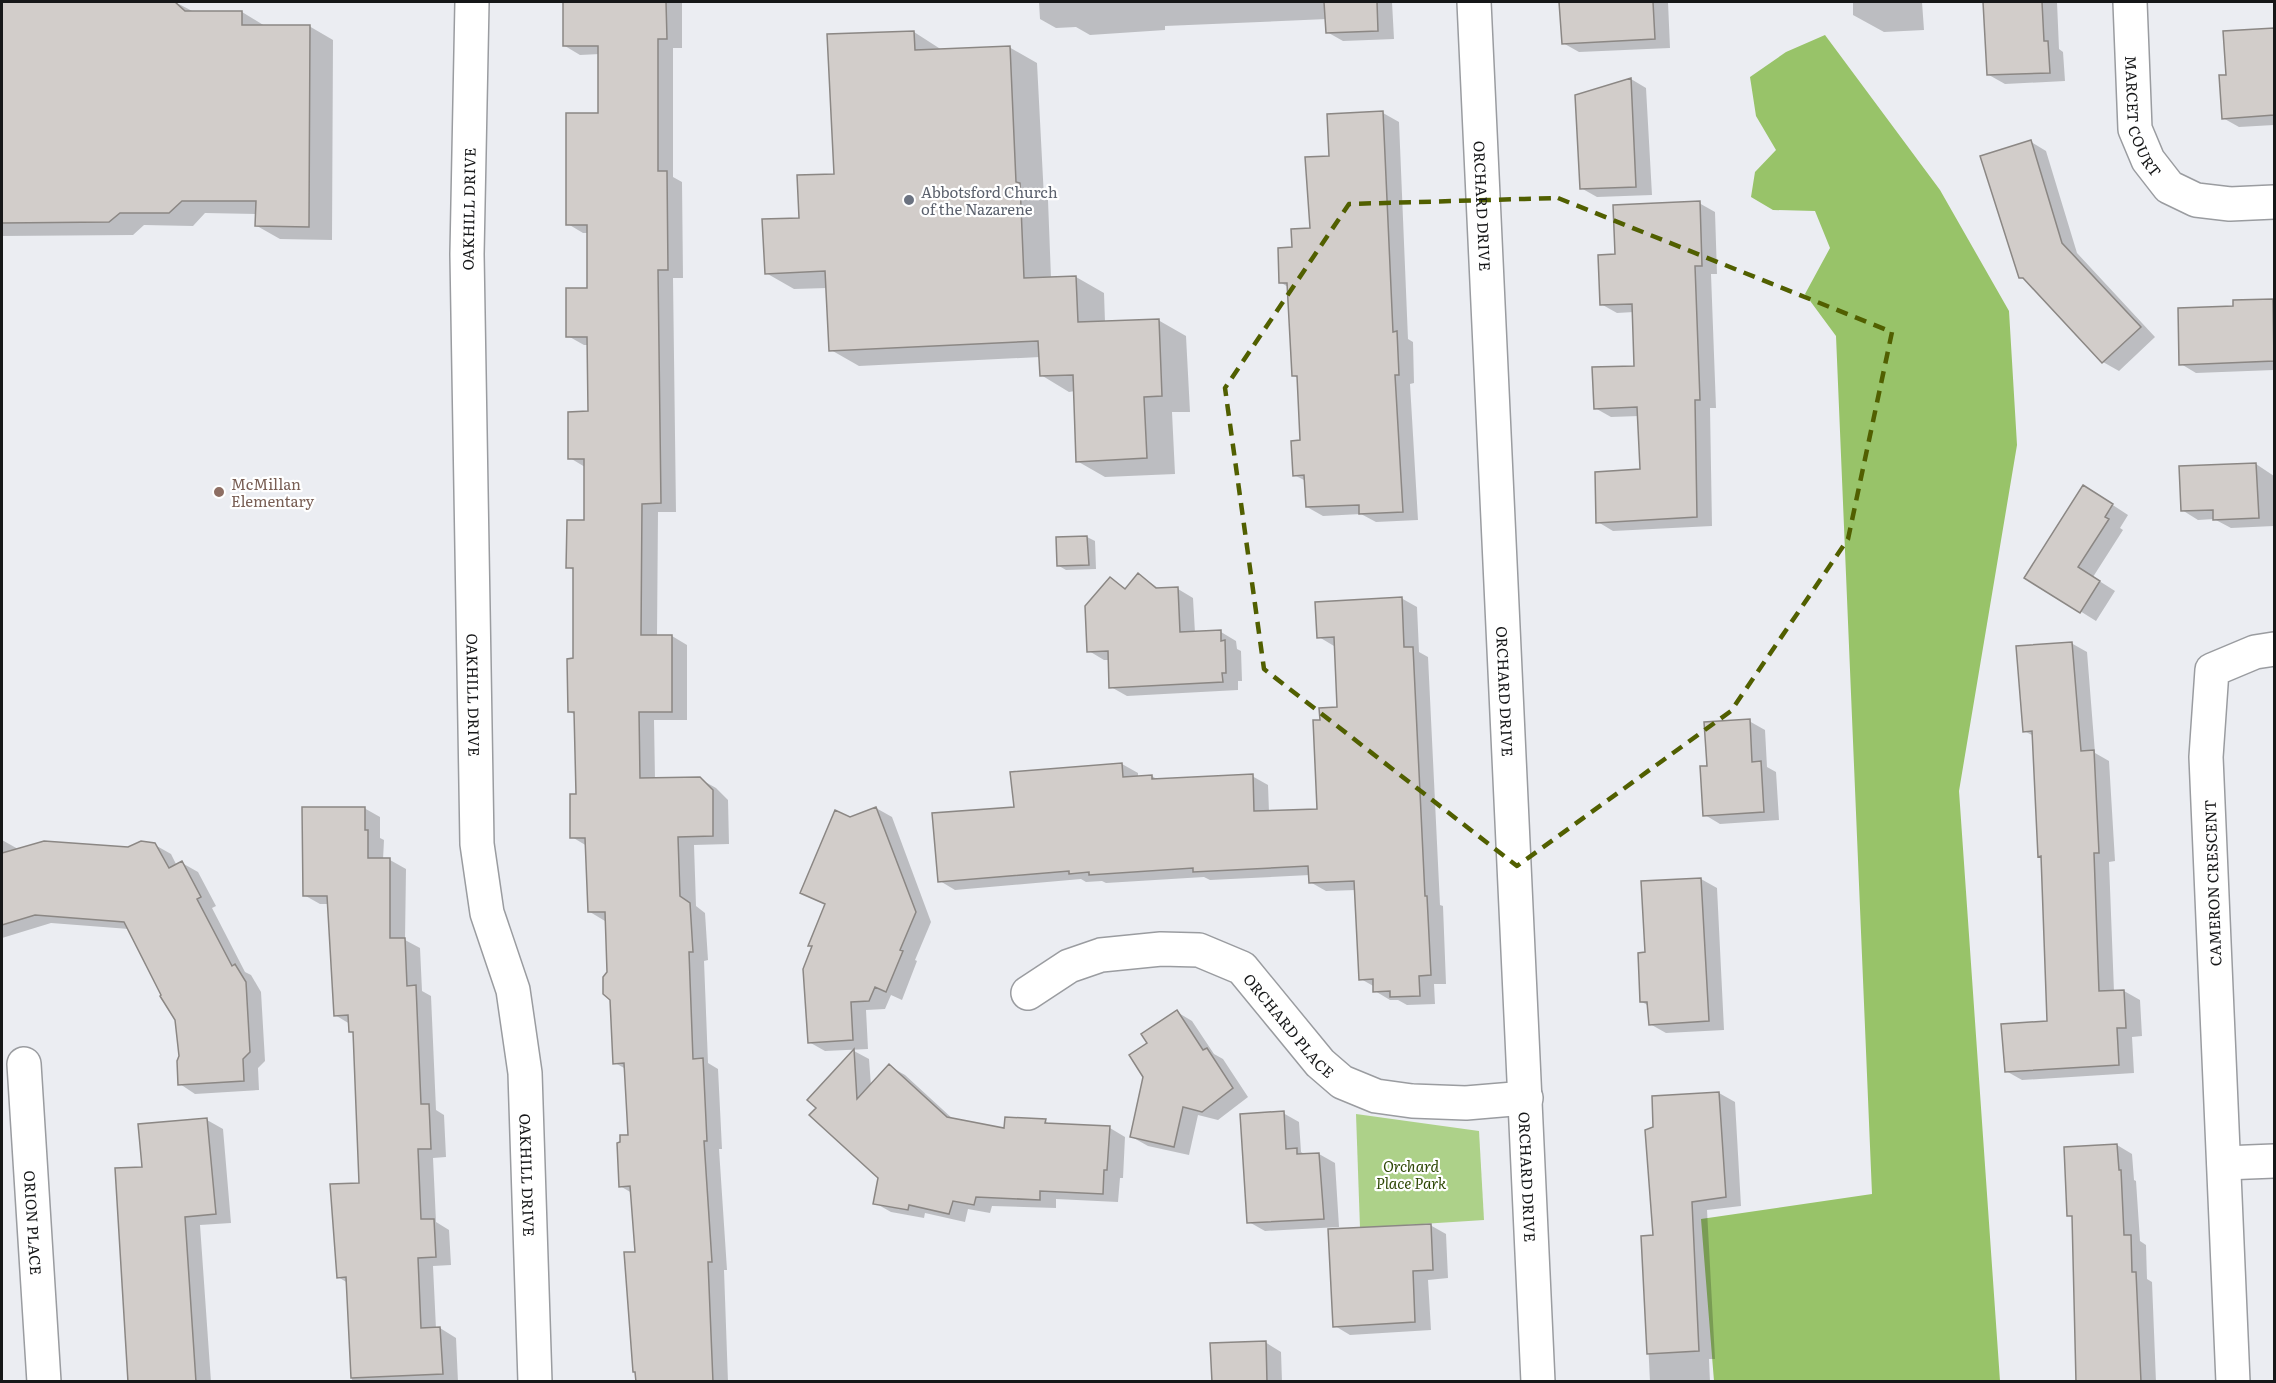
<svg xmlns="http://www.w3.org/2000/svg" width="2276" height="1383" viewBox="0 0 2276 1383" font-family="Literata,serif">
	<style>
		.green { fill: #add189 }
		.forest { fill: #98c369 }
		.shadow { fill: #0003 }
		.building { fill: #d2cdca; stroke: #8b8784; stroke-width: 1.5 }
		.lines { fill: none; stroke-linecap: round; stroke-linejoin: round }
		.minor-casing { stroke: #9a9ca0; stroke-width: 36 }
		.minor { stroke: #fff; stroke-width: 33 }
		.marked { fill: none; stroke: #515f00; stroke-width: 4.5; stroke-dasharray: 12 8; stroke-linejoin: round }
		.worship-dot { fill: #6b7280; stroke: #fff; stroke-width: 2 }
		.education-dot { fill: #8d6e63; stroke: #fff; stroke-width: 2 }
		.labels { text-anchor: middle; dominant-baseline: central; stroke-width: 4.5; stroke-linejoin: round; paint-order: stroke }
		.street-label { font-size: 15px; fill: #161718; stroke: #fff }
		.worship-label { font-size: 15px; fill: #5b616d; stroke: #fff; text-anchor: start }
		.education-label { font-size: 15px; fill: #785e54; stroke: #fff; text-anchor: start }
		.park-label { font-size: 15px; font-style: italic; fill: #2d4704; stroke: #fff }
	</style>
	<rect width="100%" height="100%" fill="#ebedf2"/>
	<path class="green" d="M1356,1114l123,17 5,89 -124,8z"/>
	<path class="forest" d="M1825,35l115,155 69,121 8,134 -58,346 41,590h-286l-13,-162 171,-25 -36,-858 -31,-42 25,-46 -15,-37 -42,-1 -22,-13 4,-25 21,-22 -20,-34 -6,-39 36,-25z"/>
	<path class="shadow" d="M2,2h173l19,10h48l23,14h44l24,14 -1,200 -52,-1 -23,-13v-12l-52,-1 -12,13 -49,-1 -11,10 -131,1z
		M565,2h117v46h-9v129l9,5 1,96h-10l3,234h-18l-1,124h15l15,9v75h-33l1,59h45l16,9 12,12 1,44 -35,1 2,61 9,7 3,47 -4,1 4,102 10,6 4,80h-3l8,121h-3l4,112h-91v-129l-5,-60 -12,-7 10,-50 -4,-67 -11,-6 -10,-142 -15,-9 -3,-66 -15,-9 5,-41 -1,-81 -6,-3 5,-52v-89l-7,-4 17,-45v-55l-15,-9 19,-45v-68h-5l-16,-9 20,-46 1,-57h-6l-15,-9 31,-110 1,-60 -20,1 -15,-9z
		M1039,2h353l2,37 -51,2 -16,-9v-13l-162,7v4l-75,5 -14,-8 -20,1 -16,-9z
		M1561,2h107l2,46 -91,4 -16,-9z
		M1850,2h72l2,28 -40,2 -31,-17v-12z
		M1985,2h72l2,47 4,3 2,29 -60,3 -16,-9z
		M2274,29v96l-35,2 -16,-9 5,-42 -3,-43z
		M914,32l28,18 67,-3 28,16 7,135 4,2 3,78 25,-1 28,16 1,29 53,-2 28,16 4,76h-18l3,62 -70,3 -28,-16 -2,-70 -6,1 -28,-17 -1,-18 -181,9 -28,-16 -4,-62 -33,1 -28,-16 34,-54 35,-44z
		M1631,79l15,9 6,107 -55,2 -16,-9z
		M1383,113l16,9 9,217 5,3 1,41 -4,1 8,136 -42,2 -15,-8 -38,2 -16,-9 -1,-26 -12,-6 8,-33 -4,-64 -5,-3 -5,-88 -8,-5 13,-33 18,-19 19,-73z
		M2031,142l15,9 31,102 78,84 -36,34 -16,-9 -74,-80 -9,-5z
		M1699,203l16,9 2,62h-6l5,134h-6l2,118 -99,5 -15,-9 44,-51 -3,-55 -28,1 -16,-9 41,-41 -2,-55 -17,1 -16,-9 16,-48z
		M2274,300v70l-78,3 -15,-9 53,-57 1,-5z
		M2256,464l18,12v50l-43,2 -17,-9 -16,1 -16,-10z
		M2099,496l29,19 -8,13 3,2 -30,47 22,14 -19,30 -69,-43z
		M1087,537l8,4 1,28 -30,1 -7,-4 -2,-28z
		M1139,575l22,15 17,-1 15,9 2,35 26,-1 15,9 1,8 4,2 1,30h-4v9l-111,6 -16,-9 -2,-27h-5l-15,-9 21,-72 17,10z
		M1401,598l16,9 2,45 9,5 12,248 3,1 3,78h-12l1,20 -28,1 -9,-5h-8l-15,-9v-4l-14,-8 -5,-89 -30,1 -16,-9v-7l-100,5 -6,-3 -98,6 -4,-2 -16,1 -5,-3 -126,11 -15,-9 76,-73 106,-44 16,9v4l14,-1 6,4 94,-4 16,9 1,27 50,-2 2,-88 18,-13 -5,-63 -15,-9z
		M2071,643l16,9 8,101 14,8 6,100 -6,1 5,130 10,-1 16,9 2,36 -10,1 2,36 -112,7 -16,-9 42,-49 -6,-165 -2,-1 -6,-120 -10,-5z
		M1749,721l16,9 2,37 9,5 3,48 -59,4 -15,-9 3,-47z
		M364,808l16,9v21l4,2 -1,20h7l16,9 -1,71 15,8 2,43 9,5 5,114 8,5 2,42 -13,1 3,64 13,8 2,35 -18,1 3,63 4,-1 16,10 2,44h-106l-4,-99 -10,-6 23,-93 -7,-151 -3,-2 -1,-7 -15,-9 -6,-111h-9l-16,-9z
		M876,808l16,9 39,105 -16,38 2,1 -15,39 -11,-5 -6,14 -19,1 2,39 -43,2 -16,-9 4,-95 -3,-2 16,-40 -24,-13 48,-74z
		M2,840l16,9h110l27,-4 16,9 6,12 5,-3 16,9 18,34 -4,2 33,64 6,3 10,17 4,69 -7,7 1,22 -64,4 -15,-10 1,-27 -5,-37 -47,-91 -78,-6 -49,15z
		M1701,879l16,9 7,142 -58,3 -16,-9 -1,-18 -7,-4 4,-48z
		M1177,1012l15,9 22,33 9,5 25,38 -30,23 -20,-5 -9,40 -41,-9 -16,-9 13,-60 4,-33z
		M854,1051l15,8 2,27 18,-20 16,9 49,45 52,10 39,-9 7,4 58,3 15,9 -2,41h-3l-2,24 -62,-3v9l-64,-2 -2,7 -22,-4 -3,13 -40,-9 -1,5 -33,-6 -16,-9 5,-26 -68,-62z
		M1719,1093l16,9 6,104 -34,4 8,149h-6l1,23h-60l-7,-145h12l-2,-139z
		M1283,1113l16,9 2,30 5,3 13,-1 16,9 4,64 -74,4 -16,-9z
		M207,1120l16,9 8,94 -31,2 11,157h-78l10,-214z
		M2117,1145l15,9 2,26 2,1 4,60 6,4 1,34 5,3 4,100h-78l-5,-165 -4,-2z
		M1430,1225l16,9 2,44 -20,2 3,50 -81,5 -15,-9z
		M1265,1342l16,10 1,30h-69z"/>
	<path class="building" d="M2,2h173l10,9h57v14h68l-1,202 -54,-1 1,-25h-74l-13,12h-49l-11,9 -107,1z
		M563,2h103l1,37h-9v132h9l1,99h-10l3,233 -19,1 -1,131h31v77h-33l1,66 60,-1 13,13v46l-35,1 2,59 10,7 3,49h-4l4,107 10,-1 4,83h-3l8,121h-4l5,120h-77l-1,-10h-2l-9,-120h11l-5,-66 -11,1 -2,-44 3,-1v-7h8l-4,-72 -11,1 -3,-64 -7,-6v-17l4,-5 -2,-60h-17l-3,-74h-15v-44h6l-2,-82h-6l-1,-53 6,-1v-90h-7l1,-48h17v-61h-16v-47l20,-1 -1,-74h-21v-49h21v-63h-21v-112h32v-67h-35z
		M1324,2h53l1,29 -52,2z
		M1559,2h94l2,37 -93,5z
		M1983,2h59l2,39h4l2,32 -63,2z
		M2274,28v87l-52,4 -3,-44h7l-3,-44z
		M914,31l1,19 95,-4 6,136 4,1 4,95 52,-2 2,46 81,-3 3,77 -18,1 3,61 -71,4 -3,-87 -33,1 -2,-35 -209,10 -4,-80 -60,3 -3,-55 37,-1 -2,-43 37,-1 -7,-140z
		M1631,78l5,109 -56,2 -5,-94z
		M1383,111l10,221 4,-1 2,44h-4l8,137 -44,2v-9l-53,2 -2,-32 -11,1 -2,-35 9,-1 -3,-64h-5l-5,-93h-8l-1,-35 14,-1 -1,-18 19,-1 -5,-71 24,-1 -2,-42z
		M2031,140l31,103 79,84 -39,36 -79,-85h-4l-39,-122z
		M1700,201l2,65h-7l5,134h-5l2,117 -101,6 -1,-51 45,-3 -3,-62 -43,2 -2,-42 42,-1 -2,-62 -32,1 -2,-50 17,-1 -2,-49z
		M2273,299l1,62 -95,4 -1,-57 55,-2v-6z
		M2256,463l3,55 -46,2v-10l-32,1 -2,-45z
		M2083,485l30,19 -8,13 4,2 -31,48 22,14 -20,32 -56,-35z
		M1087,536l2,29 -32,1 -1,-29z
		M1138,573l18,15 22,-1 2,45 41,-2v11l4,-1 1,33h-4l1,9 -114,6 -1,-37 -21,1 -2,-46 25,-29 15,12z
		M1402,597l2,50h9l12,249h2l4,79 -12,1 1,20 -30,1v-6l-17,1v-13l-14,1 -5,-99 -45,2 -1,-17 -115,6v-4l-104,7v-3l-20,2v-3l-131,11 -6,-69 82,-6 -4,-35 112,-9 1,14 29,-2v4l101,-5 1,37 63,-2 -4,-89h7l-1,-12 18,-1 -3,-70 -17,1 -2,-36z
		M2072,642l9,109 13,-1 5,103h-5l5,138 25,-1 2,38h-9l2,37 -114,7 -4,-48 46,-3 -6,-165 -3,1 -6,-126 -9,1 -7,-86z
		M1750,719l2,43 9,-1 3,51 -61,4 -3,-50h7l-3,-44z
		M302,807h63v23h3v28h22v80h15l2,48 9,-1 5,119h8l2,45h-13l3,70h13l2,38 -18,1 3,70 19,-1 3,47 -92,4 -5,-101 -9,1 -7,-94 29,-1 -6,-151h-4l-1,-17 -14,1 -7,-120h-24z
		M876,807l40,105 -16,38 3,1 -17,41 -11,-5 -6,14 -18,1 2,38 -45,3 -5,-74 9,-23h-4l17,-42 -25,-11 35,-83 15,7z
		M44,841l84,6 13,-6 14,2 14,25 13,-7 19,36 -4,2 35,67 3,-2 11,18 4,70 -7,7 1,22 -66,4 -1,-24 2,-5 -4,-36 -15,-24 1,-1 -37,-73 -89,-7 -33,10v-72z
		M1701,878l8,143 -60,4 -2,-23h-7l-2,-49 7,-1 -4,-71z
		M1177,1010l26,40 4,-2 26,40 -31,24 -19,-5 -9,40 -44,-10 13,-60 -14,-22 18,-12 -6,-9z
		M854,1049l3,50 32,-35 58,53 57,11 1,-11 41,2 -1,4 65,3 -3,44h-3l-1,24 -63,-3v9l-64,-3 -2,8 -21,-4 -4,13 -40,-9 -1,5 -35,-6 5,-26 -69,-63 7,-7 -9,-8z
		M1719,1092l7,105 -34,5 7,149 -52,3 -6,-118 12,-1 -8,-105 8,-3 -1,-31z
		M1284,1111l2,38 11,-1v6l22,-1 5,66 -77,4 -7,-109z
		M207,1118l9,96 -31,3 11,165h-68l-13,-214 27,-1 -4,-43z
		M2117,1144l2,26h2l3,65h7l1,37h4l5,110h-65l-4,-166h-5l-3,-69z
		M1431,1224l2,46 -20,1 2,51 -82,5 -5,-98z
		M1266,1341l1,41h-55l-2,-39z"/>
	<g class="lines">
		<g class="minor-casing">
			<g id="minor">
				<path id="s1" d="M472,2l-5,252 10,590 10,69 26,77 12,83 10,309"/>
				<path id="s2" d="M1474,2l64,1380"/>
				<path id="s3" d="M2130,2l5,127 13,31 21,27 27,13 34,4 44,-2"/>
				<path id="s4" d="M1028,993l41,-27 32,-11 60,-6 38,1 43,18 78,95 22,19 34,14 36,5 54,2 60,-5"/>
				<path id="s5" d="M24,1064l20,318"/>
				<path d="M2224,1163l50,-2"/>
				<path d="M2233,1382l-27,-625 6,-87 43,-18 19,-3"/>
			</g>
		</g>
		<use href="#minor" class="minor"/>
	</g>
	<path class="marked" d="M1558,198l334,134 -44,207 -117,172 -214,155 -253,-197 -39,-281 124,-184z"/>
	<circle class="worship-dot" cx="909" cy="200" r="6"/>
	<circle class="education-dot" cx="219" cy="492" r="6"/>
	<g class="labels">
		<g class="street-label">
			<text stroke="none"><textPath href="#s3" startOffset="116">MARCET COURT</textPath></text>
			<text stroke="none"><textPath href="#s2" startOffset="204">ORCHARD DRIVE</textPath></text>
			<text transform="translate(468 209) rotate(-89)">OAKHILL DRIVE</text>
			<text stroke="none"><textPath href="#s2" startOffset="690">ORCHARD DRIVE</textPath></text>
			<text stroke="none"><textPath href="#s1" startOffset="693">OAKHILL DRIVE</textPath></text>
			<text transform="translate(2212 883) rotate(-92)">CAMERON CRESCENT</text>
			<text stroke="none"><textPath href="#s4" startOffset="302">ORCHARD PLACE</textPath></text>
			<text stroke="none"><textPath href="#s1" startOffset="1179">OAKHILL DRIVE</textPath></text>
			<text stroke="none"><textPath href="#s2" startOffset="1176">ORCHARD DRIVE</textPath></text>
			<text stroke="none"><textPath href="#s5" startOffset="159">ORION PLACE</textPath></text>
		</g>
		<g class="worship-label">
			<text x="921" y="191">Abbotsford Church<tspan x="921" dy="17">of the Nazarene</tspan></text>
		</g>
		<g class="education-label">
			<text x="231" y="483">McMillan<tspan x="231" dy="17">Elementary</tspan></text>
		</g>
		<g class="park-label">
			<text x="1411" y="1165">Orchard<tspan x="1411" dy="17">Place Park</tspan></text>
		</g>
	</g>
	<rect width="2276" height="1383" fill="none" stroke="#161718" stroke-width="6"/>
</svg>
